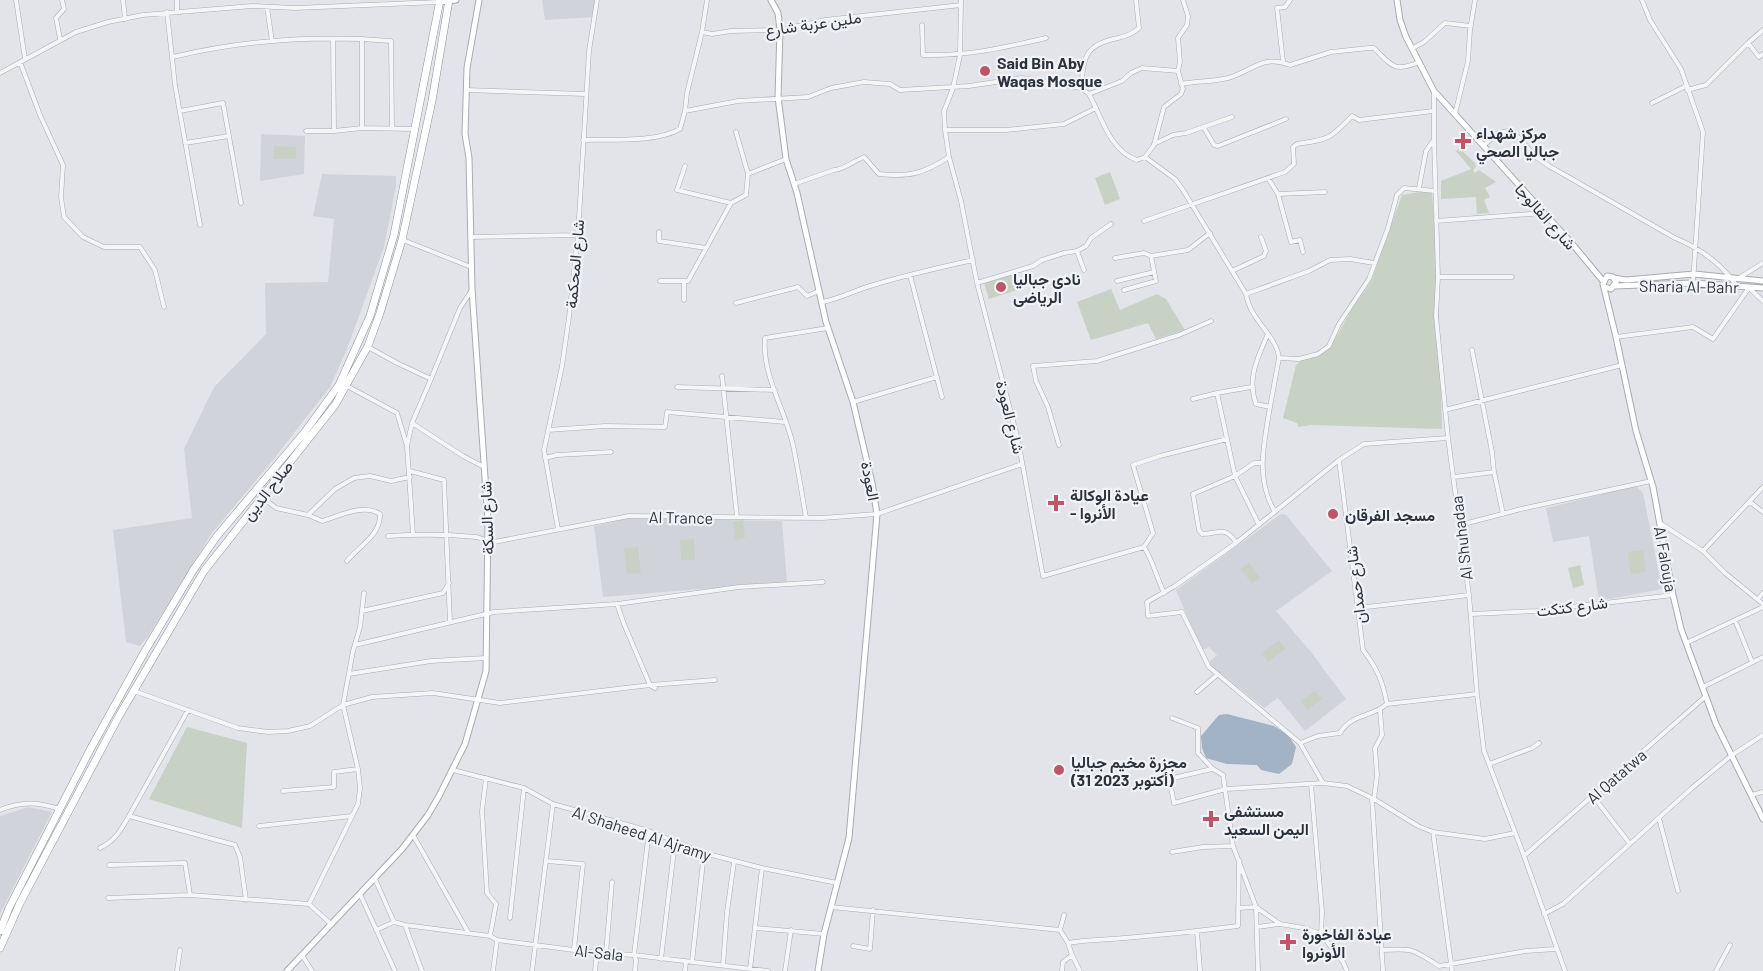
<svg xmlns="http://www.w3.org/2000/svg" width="1763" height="971" viewBox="0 0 1763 971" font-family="Barlow,Vazirmatn,sans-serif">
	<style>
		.built { fill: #d0d4da }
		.green { fill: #c7d1c4 }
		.water { fill: #a1b3c4 }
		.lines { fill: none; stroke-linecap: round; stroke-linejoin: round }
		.street-casing { stroke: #a8abb3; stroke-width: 5 }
		.secondary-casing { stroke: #a8abb3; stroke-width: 7 }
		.highway-casing { stroke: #8b929e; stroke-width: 8 }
		.street { stroke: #f4f5f7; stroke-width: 4 }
		.secondary { stroke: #fff; stroke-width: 5 }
		.highway { stroke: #fff; stroke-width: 7 }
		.poi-dot { fill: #bf5566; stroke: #f1f3f6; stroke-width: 2 }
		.labels { text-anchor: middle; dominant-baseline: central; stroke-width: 4.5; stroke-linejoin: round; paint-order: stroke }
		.street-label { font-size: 16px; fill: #2c333f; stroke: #f1f3f6 }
		.poi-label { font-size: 16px; font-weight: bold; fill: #2c333f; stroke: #f1f3f6; text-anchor: start }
	</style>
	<rect width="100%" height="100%" fill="#e2e4e9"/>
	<path class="built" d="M542,0h54l-1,17 -50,3z
		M261,134l44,2 -1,38 -44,7z
		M322,174l74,2v10l-12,61 -37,102 -17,38 -57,73 -61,73 -63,102 -9,11 -14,-4 -13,-112 79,-12 -8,-69 30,-62 52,-53 -1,-51 63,-1 6,-63 -21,-3z
		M1636,486l7,7 19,96 -63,12 -10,-65 -36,6 -7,-34z
		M1281,514l5,1 46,56 -56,40 35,41 35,47 -41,32 -27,-33 -14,10 -56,-45 9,-8 -8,-8 -7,3 -26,-60z
		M630,518l152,3 5,61 -184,15 -9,-71z
		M28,807l24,5 -52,102v-98z"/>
	<path class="green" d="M274,146l22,1v12h-23z
		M1459,148l16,15 1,4 -3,3 2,3 4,-3 17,12 -11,6 5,9 -6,3 5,13 -12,1 -1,-17 -35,2v-18l30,-12 -15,-18z
		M1110,172l10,27 -15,6 -10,-27z
		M1419,192l13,1 6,84 4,152 -131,-4 -13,2 -1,-4 -14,-5 13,-53 8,-6 14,-2 12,-9 22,-39 19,-27 31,-87z
		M1013,274l4,16 -28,9 -5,-16z
		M1111,289l9,21 37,-16 9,5 19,31 -29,9 -8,-16 -57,17 -14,-38z
		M743,520l2,18 -10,2 -2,-18z
		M694,539l1,21h-14l-1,-20z
		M638,547l3,26 -14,1 -3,-26z
		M1643,550l3,22 -15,2 -3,-22z
		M1249,563l11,15 -8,6 -11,-15z
		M1580,565l4,20 -11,3 -5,-20z
		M1279,640l6,9 -17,13 -6,-9z
		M1315,691l7,8 -15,11 -6,-9z
		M187,727l60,16 -5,85 -93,-29z"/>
	<path class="water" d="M1227,714l47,12 14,9 8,12 -4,17 -13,10 -18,-4 -4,-5 -30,-1 -21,-6 -4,-10 -1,-12 18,-21z"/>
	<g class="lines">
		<g class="street-casing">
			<path id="street" d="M16,0l9,59
				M123,0l2,19
				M707,0l-5,32 -15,61 -2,18 53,-10 70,-4 23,-9 33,-6 26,2 10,6 69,-4 53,-8 59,10 8,6c13,24 21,57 48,66l8,-3 9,-12 10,-38 17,-13 2,-5 -5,-18 2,-9 -2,-24 9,-13 1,-9 -5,-16
				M961,0l-1,55 -7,33 -9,23 1,19 4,27 12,44 16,82 41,157 25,136 101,-29c9,14 13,31 20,46
				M1642,0l8,20 31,49 22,63 -10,151
				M267,7l5,34
				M177,11v-11
				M167,12l8,73 25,140
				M922,25l1,30c45,1 80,-7 123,-17
				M702,32l10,2 19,-3 49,-1 45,-10 136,-15
				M60,39l-4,-21 8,-9 -2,-9
				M362,39v89
				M1748,43l15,-13
				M1413,48l11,-6 21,-19 26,3
				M173,57c71,-17 145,-22 218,-16l1,86
				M1283,61l-6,-53 8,-1 5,-7
				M20,62l20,53 23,50 -2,32 3,20 19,20 21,10h36l15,23 9,37
				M0,73l76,-41 32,-10 35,-7 109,-9 43,2 144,-6
				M1181,84c16,-3 31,-2 47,-6 25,-7 34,-24 62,-13l41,-13 38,-4h5c17,17 20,25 45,14
				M1081,88c3,-30 2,-43 37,-50 8,-2 15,-4 21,-10l-3,-28
				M466,90l119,4
				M1687,90l19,-5 42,-42 11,14 4,-3
				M1434,92v47l4,138 -2,39 12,122 21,157 8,99 7,57 40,105 41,115
				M1089,94l33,-13 9,-8 11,-5 36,3
				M1652,103l34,-17
				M180,111l43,-8 18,100
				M1455,114l13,-53 2,-31 5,-30
				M1204,128l10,17 4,1 68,-27
				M945,130h61l58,-6 32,-16
				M306,131h28l-1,-92
				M334,131l28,-3 52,1
				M583,140c28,-1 72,3 97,-11l5,-18
				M185,143l44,-7
				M1154,144l19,-9 13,-2 46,-16
				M1483,146l15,-13 11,-2 8,5 19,21 13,9 126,72c24,10 46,25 61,47
				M1145,157l30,22 8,11 63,104c4,26 31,42 33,64l20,1 19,-5 11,-8 10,-22 30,-45 19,-51 9,-33 7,-7 31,3
				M685,166l-8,24 54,13
				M748,174l38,-15
				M1268,178l10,16 47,-2
				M794,184l40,-14c9,0 20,-9 30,-13l15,17c30,3 44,0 70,-17
				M1419,188l7,-37 7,-10
				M1278,194l13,48 9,-2 3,12
				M1144,221l141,-49 9,-8 -1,-17 4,-3c32,-5 32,-4 55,-28l7,4 74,-9
				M1436,221l107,-8
				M659,232v9l47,7
				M471,237l107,-2
				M403,240l68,27
				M1077,251l7,19
				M1115,258l29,-5 7,3 37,-6 22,-17
				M1232,271l32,-15 2,-5 -5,-14
				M910,275l32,122
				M1438,277h74
				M1739,278l24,-15
				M660,281h24
				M1117,281l37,-9
				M977,283l56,-17 9,-6 22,-7 13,-2 9,-5 5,-8 20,-14
				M1749,288l14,13
				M1124,290l32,-9 -5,-25
				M1246,294l63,-23 21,-11 20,-1 24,4
				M684,300v-19h4l43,-78 15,-8 2,-21 -12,-42
				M822,302c17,-3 29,-10 45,-15 34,-11 70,-19 106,-27
				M736,303l62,-16 9,9 12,-5
				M1267,336c-10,23 -20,43 -11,68l14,3c-6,36 -15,72 5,105
				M1616,337l77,-10 20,12 35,-50
				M368,347l29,16 34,16 -19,44
				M722,376l15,141
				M431,379l29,-71 12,-18
				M347,386l50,27 10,33 5,-23 51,33 21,11
				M677,387l98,3
				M1251,387l-34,6 18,83 24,49
				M1193,399l24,-6
				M853,402l84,-25
				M1270,407l9,-49
				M1445,410l177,-45
				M548,430l57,-4 60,1 2,-15 118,10
				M1059,445l-11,-38 -12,-26 -3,-15 64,-5 82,-26 32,-14
				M407,446l6,88
				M545,458l12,-3 54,-3
				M1339,460l24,190c14,18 20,32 24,54
				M410,471l34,9 6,142
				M1494,472l9,42
				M1454,477l40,-5 -2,-20 -20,-102
				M262,497l14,11 32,7 14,6c17,-5 42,-18 58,-7 1,21 -21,32 -33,47
				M1750,502l13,10
				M308,515l27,-26 19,-11 16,-2 21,5 19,-4
				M806,518c-4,-24 -8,-49 -13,-73 -8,-36 -31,-69 -28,-107l63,-10
				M1660,523l43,28 22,22 38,31
				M1460,525l61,-16 130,-28
				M558,529l-14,-79 18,-84 7,-49 9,-82 11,-184 8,-51
				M388,536c30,-2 59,-2 88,1 7,1 11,5 18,5l135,-26 193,2 55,-4 145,-50
				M1236,542c-13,-17 -16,-8 -34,-8l-3,-4 -6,-36 42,-18 19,-13h7
				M1144,547l9,-14 -20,-68 27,-9 67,-17
				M1703,551l60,-64
				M1758,599l5,-6
				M617,604l7,20 26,61 5,3
				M1358,608l111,-13
				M362,611l81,-18 6,-10
				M1471,614l65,-3 137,-16
				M1735,620l17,42
				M1686,643l77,-36
				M355,645l139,-33 123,-8 122,-17 84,-5
				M349,674l82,-13 55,-3
				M1703,687l60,-30
				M134,691l104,37 30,4 20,-1 22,-5 33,-21 29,-8 61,-4 67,10 150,-18 65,-5
				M1197,692l21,-18
				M188,710l-59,106 106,29 5,12 6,43
				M1172,718l26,10v25l15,16 10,6 10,71 23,61 24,17 24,4 17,6 22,28 4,9
				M1300,743l18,-7 22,-3c11,-19 32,-16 47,-29l90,-10
				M1166,762l8,41 52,-14 97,-6 24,3 27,13 44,27 15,6 52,7 30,-6
				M1489,764l43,-16 7,-5
				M453,770l71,18 29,16 96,27 55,22 58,15 75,15
				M486,778l-4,33 5,82 9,11 -6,32
				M1169,779l43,-10
				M1323,783l-23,-40 -91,-76 -27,-55 -34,4 -1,-14 28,-16 61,-43 103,-83 25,-16 84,-6
				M1311,784l11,128 -1,22
				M283,791l51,-4v-15l24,-3
				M1751,795l12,-3
				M1593,796l37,48
				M1372,798l11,173
				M1374,799l3,-24 -2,-27 7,-13 -2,-25
				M0,810c23,-9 37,-8 60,-1
				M1659,818l19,73
				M259,826l93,-10
				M1433,832l19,139
				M413,835l55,97
				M100,848c15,-7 21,-18 29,-32
				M1172,852l31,-5 30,-1
				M1524,856l182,-160
				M547,861l36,3 -9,85
				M109,865l76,-2 5,32
				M375,879l19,43
				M360,894l35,77
				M108,898l82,-3 119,9 22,20
				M309,904l49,-100 2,-16 -2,-19 -15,-64 10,-54 7,-24 4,-34
				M831,907l229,23 8,13c19,-4 38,-3 57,-5 37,-3 75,-7 113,-12l1,-66
				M1238,908l18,-1 2,64
				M1544,914l19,-10 129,-116 40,-33 31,-20
				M510,918l14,-130
				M405,925l17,46
				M1257,927l22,-3
				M756,928l68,6
				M376,930l18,-8 11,3 85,11 7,4 100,13 37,2 134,16
				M1060,930l4,-15
				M1197,931l3,40
				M853,946l17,3 3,-39
				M1382,950c32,-2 30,-1 57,16l87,-15 30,-2
				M606,953l6,-71
				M302,955l10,16
				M1072,955l8,16
				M661,959l14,-117
				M692,962l12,-109
				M723,965l4,-53 7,-50
				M750,969l12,-101
				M177,971l3,-21
				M493,971l4,-31
				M532,971l21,-167
				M595,971l2,-18
				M635,971l1,-11 -2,-5 15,-124
				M685,971l1,-9
				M785,971l6,-41
				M1062,971l1,-9 9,-7 -4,-12
				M1716,971l14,-26"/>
		</g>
		<g class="secondary-casing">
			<path id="secondary" d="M771,0l7,13 2,17 -2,67 8,62 11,34 29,129 27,80 19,81 5,31 -28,324 -25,96 -6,37
				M1397,0l3,20 6,17 28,54 140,155 29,35
				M440,2l16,-2
				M1614,278l12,2 68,-6 69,7
				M1615,286l78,-3 70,5
				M1605,287l6,2 5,-7 -3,-5 -6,-1 -4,8 13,53 20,94 17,56 20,108 8,34 35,95 47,95
				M287,971l115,-122 26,-34 11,-19 26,-52 21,-73 2,-150 -16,-232 -3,-131 -4,-24 2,-66 12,-68"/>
		</g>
		<g class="highway-casing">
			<path id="highway" d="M0,931l9,-23 82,-160 54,-97 49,-82 23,-33 87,-103 35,-48 31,-69 24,-81 46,-235
				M0,948l20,-45 99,-187 85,-145 131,-166 33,-59 12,-33 22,-73 30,-139 17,-101"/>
		</g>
		<use href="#street" class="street"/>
		<use href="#secondary" class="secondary"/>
		<use href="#highway" class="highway"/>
	</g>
	<g class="poi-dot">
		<circle cx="985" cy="71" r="6"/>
		<path d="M1460 132h6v6h6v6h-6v6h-6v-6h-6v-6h6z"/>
		<circle cx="1001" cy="287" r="6"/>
		<path d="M1053 494h6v6h6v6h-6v6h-6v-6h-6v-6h6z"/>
		<circle cx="1333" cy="514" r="6"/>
		<circle cx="1059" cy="770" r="6"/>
		<path d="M1208 810h6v6h6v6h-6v6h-6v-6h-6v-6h6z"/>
		<path d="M1285 933h6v6h6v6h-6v6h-6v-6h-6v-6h6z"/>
	</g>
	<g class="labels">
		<g class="street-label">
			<text transform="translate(813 23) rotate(-8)">ملين عزبة شارع</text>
			<text transform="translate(1546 216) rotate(48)">شارع الفالوجا</text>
			<text transform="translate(574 264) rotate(-85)">شارع المحكمة</text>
			<text transform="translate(1689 286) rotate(1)">Sharia Al-Bahr</text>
			<text transform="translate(1011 417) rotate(76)">شارع العودة</text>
			<text transform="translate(871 481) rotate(79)">العودة</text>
			<text transform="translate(267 490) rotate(-52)">صلاح الدين</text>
			<text transform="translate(681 517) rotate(1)">Al Trance</text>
			<text transform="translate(486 518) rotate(-92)">شارع السكة</text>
			<text transform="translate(1461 538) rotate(-97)">Al Shuhadaa</text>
			<text transform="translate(1666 559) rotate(80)">Al Falouja</text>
			<text transform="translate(1355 585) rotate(-97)">شارع حمدان</text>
			<text transform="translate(1572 606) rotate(-7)">شارع كتكت</text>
			<text transform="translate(1616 776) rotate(-41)">Al Qatatwa</text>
			<text transform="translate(642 833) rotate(18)">Al Shaheed Al Ajramy</text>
			<text transform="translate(599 952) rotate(6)">Al-Sala</text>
		</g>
		<g class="poi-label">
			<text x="997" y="62">Said Bin Aby<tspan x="997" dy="18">Waqas Mosque</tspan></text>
			<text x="1476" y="132">مركز شهداء<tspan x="1476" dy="18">جباليا الصحي</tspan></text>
			<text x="1013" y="278">نادى جباليا<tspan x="1013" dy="18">الرياضى</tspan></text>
			<text x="1070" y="494">عيادة الوكالة<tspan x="1070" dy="18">- الأنروا</tspan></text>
			<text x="1345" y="514">مسجد الفرقان</text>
			<text x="1071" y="761">مجزرة مخيم جباليا<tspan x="1071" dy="18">(31 أكتوبر 2023)</tspan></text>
			<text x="1224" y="810">مستشفى<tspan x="1224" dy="18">اليمن السعيد</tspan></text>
			<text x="1302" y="933">عيادة الفاخورة<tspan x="1302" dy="18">الأونروا</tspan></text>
		</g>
	</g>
</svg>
